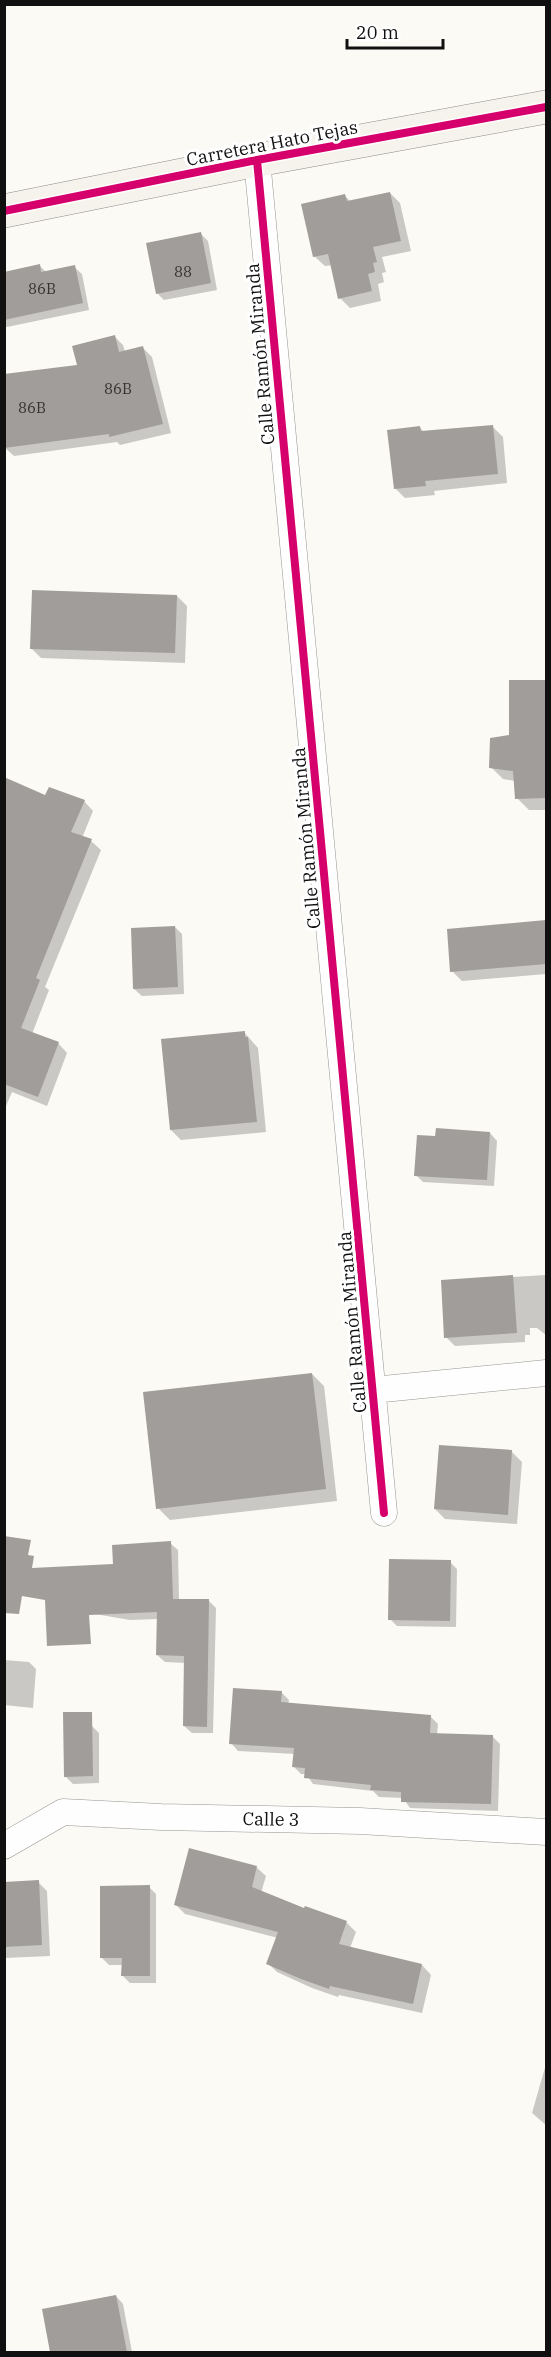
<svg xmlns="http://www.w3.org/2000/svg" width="551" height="2357" viewBox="0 0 551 2357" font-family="'IBM Plex Serif',serif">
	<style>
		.shadow { fill: #0003 }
		.building { fill: #a09d9a }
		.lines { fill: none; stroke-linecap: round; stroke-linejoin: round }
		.street-casing { stroke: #969593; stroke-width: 27 }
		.secondary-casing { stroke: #8d8c8a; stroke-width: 34 }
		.street { stroke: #fffefe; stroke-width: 26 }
		.secondary { stroke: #f5f3eb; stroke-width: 33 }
		.cycleway-casing { stroke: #fff; stroke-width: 11 }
		.cycleway { stroke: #d6006c; stroke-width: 8 }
		.labels { text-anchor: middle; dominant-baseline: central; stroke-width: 6; stroke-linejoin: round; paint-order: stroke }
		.number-label { font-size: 15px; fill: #343332 }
		.street-label { font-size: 18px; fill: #101010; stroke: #fff }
	</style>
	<rect width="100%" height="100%" fill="#fcfaf5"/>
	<path class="shadow" d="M390,193l10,10 11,48 -29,6 4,15 -4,1 2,9 -6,2 3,17 -31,7 -10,-10 -7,-33 -8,1 -11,-10 31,-60 6,6z
		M201,234l7,7 9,49 -53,10 -7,-7z
		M40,266l6,6 28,-5 8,7 7,36 -82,17 -3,-2v-52z
		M114,336l9,9 2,7 18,-4 9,9 19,76 -51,12 -3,-3 -103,14 -9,-8 74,-82z
		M493,427l10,10 4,46 -73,8 1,4 -30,3 -10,-10 25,-60 4,4z
		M177,596l10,10 -2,57 -144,-5 -10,-10z
		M546,681v129h-17l-12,-12 -2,-17 -12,-2 -12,-12 20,-30 -1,-55z
		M46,797l38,4 9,10 -11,27 9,3 10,9 -56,137 4,3 -17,44 26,9 9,10 -20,53 -35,-14 -8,19v-206z
		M546,922v52l-84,7 -10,-10 -4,-41z
		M175,927l7,7 2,60 -42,2 -8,-7z
		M244,1032l14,16 8,84 -85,8 -10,-10z
		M490,1133l7,8 -3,45 -71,-4 -7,-7z
		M546,1275v60l-9,-7h-7v7h-5v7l-70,4 -9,-9 -3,-56z
		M312,1374l12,12 13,115 -167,19 -12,-12z
		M512,1452l10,10 -5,62 -72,-5 -10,-10z
		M170,1543l8,7 1,50 30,1 7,7 -3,125h-21l-8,-7 2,-63 -21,-1 -8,-7 1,-36 -28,1 -76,-13 61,-42z
		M450,1562l7,7 -1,58 -59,-1 -7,-7z
		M4,1660l25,2 7,7 -3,39 -29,-3z
		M281,1692l8,8 -1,4 142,12 8,8 -1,11 55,1 8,8 -2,67 -88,-3 -7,-10 -24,-1 -6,-6 -60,-7 -7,-10h-5l-8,-8 2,-12 -57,-3 -7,-8z
		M92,1726l7,7v50l-26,1 -8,-8z
		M256,1867l10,9 -5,17 44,17 1,-2 41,15 9,9 -6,16 72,17 9,10 -9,38 -83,-18 -1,2 -26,-9 -35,-16 -9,-9 10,-25 -93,-24 -9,-9z
		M38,1882l9,9 3,65 -46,2v-74z
		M149,1887l7,7v89h-26l-7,-7v-11h-14l-7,-7z
		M546,2064v61l-14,-12z
		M116,2296l7,8 9,48h-80l-8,-42z"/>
	<path class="building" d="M390,192l11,49 -28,6 4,15 -4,1 2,9 -7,2 4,17 -34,8 -10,-45 -15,3 -12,-53 44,-10 2,7z
		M201,232l10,51 -55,11 -10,-51z
		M40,264l1,8 34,-7 8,38 -79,17v-48z
		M115,335l4,17 24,-6 20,78 -54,13v-3l-105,14v-74l73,-9 -5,-19z
		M493,425l5,49 -73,7 1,5 -32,3 -7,-59 33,-4 1,5z
		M32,590l145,5 -2,58 -145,-4z
		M509,680h37v118l-31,1 -2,-28 -24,-3 1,-30 19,-3z
		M4,777l41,18 4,-8 36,13 -14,32 21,7 -56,139 4,2 -19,48 38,14 -21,55 -34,-13z
		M546,920v44l-96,8 -3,-43z
		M175,926l3,61 -45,2 -2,-61z
		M245,1031v6h3l9,85 -87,8 -9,-91z
		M436,1128l54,4 -3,48 -73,-4 3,-41 18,1z
		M513,1275l4,58 -73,5 -3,-58z
		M312,1373l14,116 -170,20 -13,-117z
		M439,1445l73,5 -4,65 -74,-6z
		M4,1536l27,4 -3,15 6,1 -2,12 81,-4 -1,-19 59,-4 2,58h36l-2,128 -24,-1 1,-70 -28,-1 1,-43 -68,3 2,29 -44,2 -2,-46 -23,-4 -3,18 -15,-1z
		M389,1559l62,1 -1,61 -62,-1z
		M233,1688l49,3 -1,11 150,13 -1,18 63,2 -2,69 -90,-2v-10l-31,-2 1,-5 -67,-7 1,-10 -13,-1 2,-19 -65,-4z
		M63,1712h29l1,64 -29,1z
		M189,1848l68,18 -5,21 52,21 1,-2 42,15 -8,23 83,20 -9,40 -83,-18 -1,3 -28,-10 -35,-15 12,-32 -104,-27z
		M39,1880l3,65 -38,2v-65z
		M150,1885v91h-29l1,-18h-22v-72z
		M116,2295l11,57h-77l-8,-43z"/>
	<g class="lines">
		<g class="street-casing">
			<path id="street" d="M257,160l127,1353
				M373,1390l173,-17
				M4,1846l59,-34 98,5 199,4 186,11"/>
		</g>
		<g class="secondary-casing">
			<path id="secondary" d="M4,211l253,-51 289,-53"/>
		</g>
		<use href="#street" class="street"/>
		<use href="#secondary" class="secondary"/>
		<g class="cycleway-casing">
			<path id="cycleway" d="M257,160l127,1353
				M4,211l253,-51 289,-53"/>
		</g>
		<use href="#cycleway" class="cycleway"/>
	</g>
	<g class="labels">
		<g class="number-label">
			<text x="183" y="271">88</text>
			<text x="42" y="288">86B</text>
			<text x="118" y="388">86B</text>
			<text x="32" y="407">86B</text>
		</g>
		<g class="street-label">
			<text transform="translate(272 143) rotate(-11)">Carretera Hato Tejas</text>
			<text transform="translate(260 354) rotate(-95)">Calle Ramón Miranda</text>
			<text transform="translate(306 838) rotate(-95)">Calle Ramón Miranda</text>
			<text transform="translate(352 1322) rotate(-95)">Calle Ramón Miranda</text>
			<text transform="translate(271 1819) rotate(1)">Calle 3</text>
		</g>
	</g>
	<rect width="551" height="2357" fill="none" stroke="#101010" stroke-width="12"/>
	<path d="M347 39v9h96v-9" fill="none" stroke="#101010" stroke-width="3"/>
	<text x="356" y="39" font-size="18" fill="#101010" stroke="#ffffff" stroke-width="4.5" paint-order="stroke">20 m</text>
</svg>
